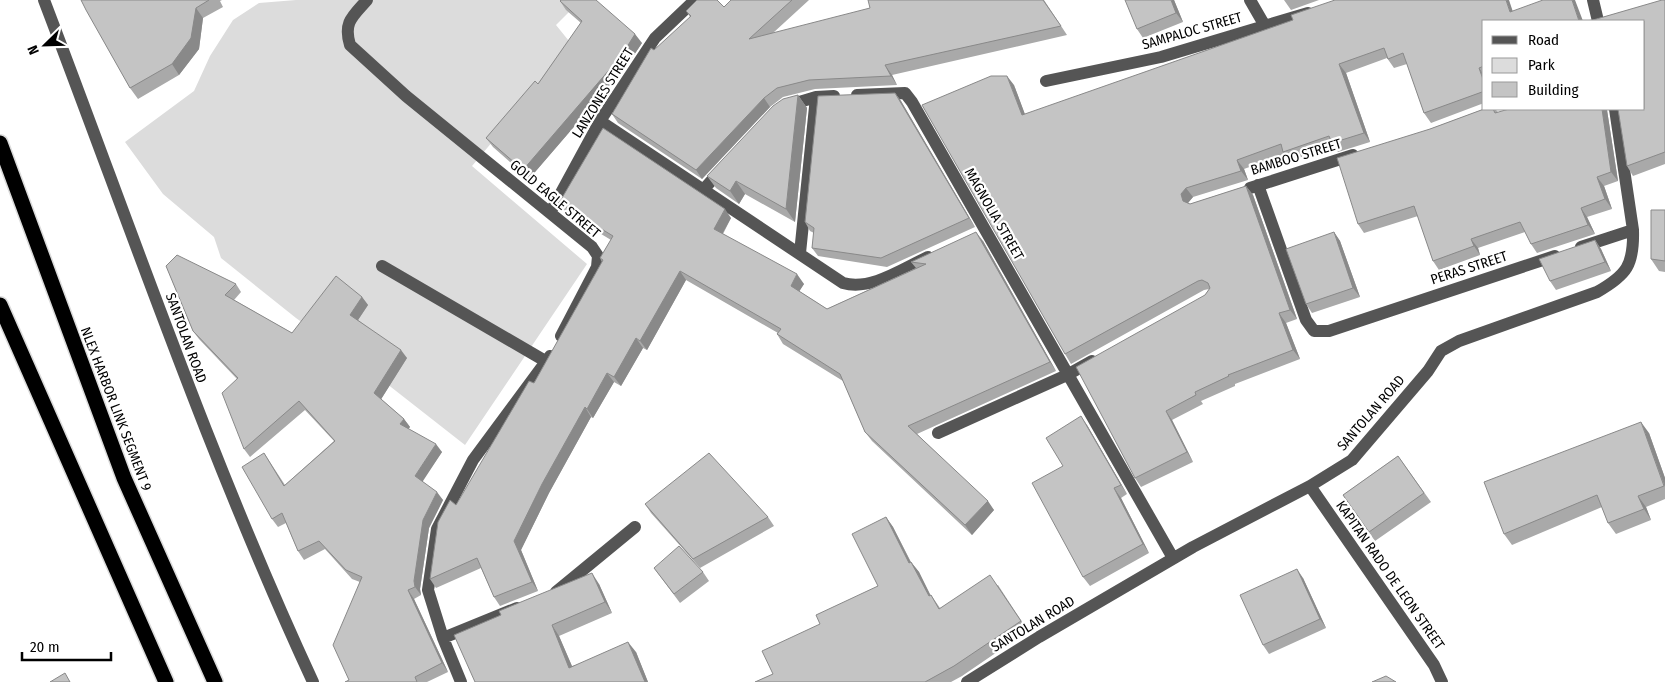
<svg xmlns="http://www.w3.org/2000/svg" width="1665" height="682" viewBox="0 0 1665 682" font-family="'Fira Sans Condensed',sans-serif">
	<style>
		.green { fill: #dcdcdc }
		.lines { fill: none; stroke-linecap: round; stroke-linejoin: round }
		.highway-casing { stroke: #dbdbdb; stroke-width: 18 }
		.minor { stroke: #555; stroke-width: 12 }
		.highway { stroke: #000; stroke-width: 15 }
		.wall { fill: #a9a9a9 }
		.shaded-wall { fill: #898989 }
		.building { fill: #c4c4c4; stroke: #898989 }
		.labels { text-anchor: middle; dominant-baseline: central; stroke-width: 4.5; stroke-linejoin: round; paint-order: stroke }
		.street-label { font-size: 14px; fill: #000; stroke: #fff }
	</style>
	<rect width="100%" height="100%" fill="#fff"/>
	<path class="green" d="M296,0h285l-25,25 17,21 -101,120 115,98 -122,181 -83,-65 -86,-62 -75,-60 -7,-21 -51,-43 -38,-52 69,-51 16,-35 23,-36 26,-17z"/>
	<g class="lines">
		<g class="highway-casing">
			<path id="highway" d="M0,143l124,335 91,204
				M0,305l166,377"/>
		</g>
		<path class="minor" d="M44,0c87,228 166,460 269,682
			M367,0c-14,16 -24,22 -17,45l56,51 186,151 6,9 -1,11 -36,69
			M1250,0l15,26
			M1593,0l5,21
			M1046,81l115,-24 147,-44
			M857,95l48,-2 7,9 261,456
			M786,106l30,-9 18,-1
			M600,121l243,162c28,8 59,-14 85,-26
			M1258,185l48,135 8,11h15l226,-75
			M1250,188l103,-33
			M704,189l18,-20
			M550,213l50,-92 55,-83 40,-38
			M1581,247l52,-17
			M800,253l16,-156
			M382,266l165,96
			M938,433l129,-58 25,-14
			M1310,486l124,179 8,17
			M556,592l79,-65
			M443,638l74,-30
			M461,682l-18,-44 -15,-48 9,-61 36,-69 77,-104
			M967,682l72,-45 154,-90 117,-61 42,-26 76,-89 13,-20 18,-10 138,-49c30,-17 37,-27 36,-62l-18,-121"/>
		<use href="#highway" class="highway"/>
	</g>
	<path class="wall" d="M81,0h141l-2,1 3,6 -20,11 -4,31 -20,26 -41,24 -8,-11z
		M731,0h78l-36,33 271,-33 23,35 -175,40 5,10 -82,4 -32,8 -13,10 -68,72 -84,-56 -6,-9 78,-97 -4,-6 38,-4z
		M1174,0l9,22 -40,16 -6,-9z
		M1284,0h35l-28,10z
		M1665,0v164l-32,12 -6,-10 17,-57 -51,-89z
		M560,1l82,42 -14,21 -99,115 -36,-32 -7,-9 52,-54 43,-61 -15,-13z
		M1484,21v82l-53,20 -7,-10 -17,-49 -13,4 -7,-10 -41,15 24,69 -32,10 -4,-6 -44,15 -5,-7 -41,15 4,11 -55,17 -5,6 2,1 56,-18 7,9 44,124 -11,4 14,36 -65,25v2l-34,15 2,3 -31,16 21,42 -52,25 -6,-9 70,-183 4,-6 -5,1 -133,74 -6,-10 -51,-269 11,30z
		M895,93l6,8 74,126 -88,40 -69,-11 -6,-8 2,-15 -4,-2 -5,-9z
		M798,95l9,13 -12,114 -50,-28 -6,10 -23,-16 -9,-12z
		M1484,109h11l3,3 109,-2 11,71 -14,5 8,23 -25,8 8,17 -58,19 -6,-9 -6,-12 -47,16 2,7 -41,15 -6,-9 -15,-45 -54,17 -6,-9 72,-95z
		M559,203l172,15 -8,16 81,50 -5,7 28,18 89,-41 -5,-6 72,-21 73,130 -139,63 77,76 -22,25 -100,-94 -7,-9 -22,-51 -60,-37 -6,-10 1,-1 -92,-53 -39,70 -4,-2 -22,38 -7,-4 -21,36 -2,-1 -42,76 -28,57 17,41 -38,15 -6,-9 -13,-29 -45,20 -6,-9 26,-74 78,-122 68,-121 -2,-4 11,-18 -46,-28z
		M1665,210v62l-6,-1 -8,-12z
		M1334,232l6,9 20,56 -48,16 -6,-9z
		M1595,240l6,9 10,22 -55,19 -6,-9z
		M166,266l70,18 5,8 -7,8 58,33 70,-36 6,8 -10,15 49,38 -26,41 23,20 6,8 -2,2 34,23 -20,29 21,19 -14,28 -9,61 1,6 -7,4 34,73 -21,10h-82l4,-2 11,-98 -8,-3 -27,-30 -21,11 -6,-9 -12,-28 -8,4 -6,-8 -8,-66 21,32 49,-44 -29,-31 -55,47 -6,-8 -7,-70 -38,-40 -6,-8z
		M1087,425l40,69 -6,4 28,55 -59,33 -7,-9 -20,-111z
		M1649,433l16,45v21l-19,8 5,13 -35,14 -8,-11 -6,-16 -90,38 -8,-11z
		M1398,456l33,46 -56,39 -32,-46z
		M645,504l123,13 6,9 -74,42 -49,-55z
		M886,517l7,10 18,35 8,10 12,24v-1l9,13 58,-23 30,46 -66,45 -11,6h-196l18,-8 47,-50 58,-38z
		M654,568l49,4 6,9 -29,22z
		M1303,578l23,50 -57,26 -6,-9z
		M599,584l13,29 -53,23 13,30 64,-14 12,30h-173l26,-67z"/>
	<path class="shaded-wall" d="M1171,0h3l9,22 -7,-9z
		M1506,0h3l7,21 -6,-9z
		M1572,0h3l8,21h-4z
		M196,8l7,10 -4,31 -20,26 -7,-11z
		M635,34l7,9 -14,21 -99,115 -6,-9z
		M1339,64l7,9 24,69 -6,-9z
		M885,65l7,10 5,10 -6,-9z
		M1479,68l5,7v7z
		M1007,76l7,9 15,40 -7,-10z
		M895,93l6,8 74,126 -6,-9z
		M798,95l9,13 -12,114 -9,-13z
		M764,98l6,9 -68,72 -6,-9z
		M1602,109h6l-1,1 11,71 -7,-9z
		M1237,160l7,9 4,11 -7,-9z
		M1597,177l7,9 8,23 -7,-10z
		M736,181l9,13 -6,10 -9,-13z
		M1246,186l7,9 44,124 -7,-9z
		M1186,188l7,9 -6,7 -4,-3 -2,-7z
		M1581,208l6,9 8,17 -7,-9z
		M725,209l6,9 -11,20 -6,-9z
		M976,232l7,9 73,130 -6,-9z
		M1334,232l6,9 20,56 -7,-9z
		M1471,239l7,9 2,7 -6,-9z
		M1595,240l6,9 10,22 -6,-9z
		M680,271l6,9 -39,70 -7,-9z
		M797,274l7,10 -7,11 -6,-9z
		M362,297l6,8 -12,18 -6,-8z
		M1279,313l7,10 14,36 -7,-9z
		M636,338l7,10 -22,38 -7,-9z
		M401,350l6,8 -27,43 -6,-8z
		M607,373l7,9 -21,36 -6,-9z
		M585,407l6,10 -42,76 -28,57 17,41 -6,-9 -18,-41 28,-57z
		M1166,411l6,9 21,42 -6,-10z
		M1081,416l6,9 40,69 -6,-9z
		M404,419l6,8 -4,5 -6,-8z
		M1641,422l8,11 16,45v9z
		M436,444l6,8 -21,32 -6,-8z
		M1114,488l7,10 28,55 -6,-9z
		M437,492l6,8 -14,28 -9,61 1,6 -6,-8 -1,-6 9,-61z
		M1638,496l8,11 5,13 -7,-11z
		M988,501l6,9 -22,25 -7,-10z
		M886,517l7,10 23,46 -7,-10z
		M911,562l8,10 17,35 -7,-11z
		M1297,569l6,9 23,50 -6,-9z
		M592,573l7,11 13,29 -7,-11z
		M408,590l6,9 34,73 -6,-9z
		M552,625l7,11 18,42 -8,-10z
		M628,642l8,10 12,30h-3z"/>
	<path class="building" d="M81,0h128l-13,8 -5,30 -19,26 -42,24 -44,-78z
		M561,0h35l39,34 -13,21 -99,115 -37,-32 49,-57 3,3 44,-63 -22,-20z
		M697,0h20l7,7 7,-7h61l-43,39 121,-31 -2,-8h175l18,26 -176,39 6,11 -82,4 -32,8 -13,10 -68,72 -84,-56 39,-66 3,2 37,-34 -5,-5z
		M1125,0h46l5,13 -39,16z
		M1335,0h171l4,12 33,-12h29l7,21h-95v45l-5,2 5,14v10h-2l-58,21 -21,-60 -15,6 -4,-11 -45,16 25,69 -32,10 -3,-7 -46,16 -2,-8 -44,16 4,11 -55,17 -5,6 2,7 7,3 56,-18 44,124 -11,3 14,37 -65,25 1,1 -34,16 1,3 -30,16 21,41 -52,26 -59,-111 129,-72 5,-7 -2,-5 -6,-3 -4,1 -133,73 -143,-249 69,-29h16l15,39 271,-95 -2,-5z
		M1662,0h3v152l-38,14 -9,-57h26v-88h-59l8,-1z
		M895,93l74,125 -88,40 -69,-10 2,-20 -9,-6 13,-126z
		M798,95l-12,114 -50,-28 -6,10 -23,-15 66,-70 10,-7z
		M1484,109h9l2,4 14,-4h93l9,63 -14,5 8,22 -24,9 7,17 -57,19 -11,-22 -49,17 3,7 -41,15 -19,-55 -56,18 -21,-66 93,-29z
		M603,128l122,81 -11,20 83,45 -6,12 36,23 99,-45 -15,-2 65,-30 74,130 -142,64 80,75 -23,24 -100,-93 -25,-58 -63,-40 4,-5 -101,-58 -40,70 -4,-3 -22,39 -7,-4 -20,36 -2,-2 -43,77 -28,57 18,41 -38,15 -17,-39 -47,21 8,-57 12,-22 6,5 73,-124 5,2 69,-123 -3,-2 13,-22 -54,-33z
		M1651,210h14v51l-14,-2z
		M1334,232l19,56 -47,16 -20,-55z
		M1595,240l10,22 -55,19 -11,-22z
		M177,255l59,29 -11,11 67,38 44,-57 26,21 -12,18 51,35 -27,43 30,26 -4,5 36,20 -21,32 22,16 -14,28 -9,61 1,6 -7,3 34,73 -27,14 2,5h-72l4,-2 -16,-35 29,-68 -16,-7 -27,-29 -21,10 -16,-38 -10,6 -30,-52 22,-14 20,33 51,-45 -36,-40 -55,48 -22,-56 16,-15 -45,-47 -27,-65z
		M1081,416l40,69 -7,3 29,56 -60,33 -51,-94 31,-17 -17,-28z
		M1641,422l23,64 -26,10 6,13 -36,14 -11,-28 -93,39 -20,-52z
		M709,453l59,64 -75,42 -48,-55z
		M1398,456l26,37 -55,39 -26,-37z
		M886,517l23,46 2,-1 18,34 2,-1 8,14 51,-34 31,46 -67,45 -29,16h-170l18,-8 -11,-23 58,-27 -4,-9 62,-29 -26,-52z
		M679,546l24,26 -29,22 -20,-26z
		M1297,569l23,50 -57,26 -23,-50z
		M592,573l13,29 -53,23 17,43 59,-26 17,40h-170l-21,-47 47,-20 -2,-4z
		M65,673l5,9h-20z
		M1386,676l10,6h-24z"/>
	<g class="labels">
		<g class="street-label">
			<text transform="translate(1192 31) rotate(-16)">SAMPALOC STREET</text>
			<text transform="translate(603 93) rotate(-58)">LANZONES STREET</text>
			<text transform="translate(1296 157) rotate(-17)">BAMBOO STREET</text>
			<text transform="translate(555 199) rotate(40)">GOLD EAGLE STREET</text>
			<text transform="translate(994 214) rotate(60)">MAGNOLIA STREET</text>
			<text transform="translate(1469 268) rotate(-18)">PERAS STREET</text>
			<text transform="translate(186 338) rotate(70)">SANTOLAN ROAD</text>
			<text transform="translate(116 409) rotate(69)">NLEX HARBOR LINK SEGMENT 9</text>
			<text transform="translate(1371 413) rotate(-49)">SANTOLAN ROAD</text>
			<text transform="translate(1390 575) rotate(55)">KAPITAN RADO DE LEON STREET</text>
			<text transform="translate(1033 624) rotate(-31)">SANTOLAN ROAD</text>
		</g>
	</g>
	<rect x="1482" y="20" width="162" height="90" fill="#ffffff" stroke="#999999"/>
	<rect x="1492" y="36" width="25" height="8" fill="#555555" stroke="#999999"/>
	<text x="1528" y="45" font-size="15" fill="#000000">Road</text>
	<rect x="1492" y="58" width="25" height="15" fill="#dcdcdc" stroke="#999999"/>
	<text x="1528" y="70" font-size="15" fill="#000000">Park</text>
	<rect x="1492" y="82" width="25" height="15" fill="#c4c4c4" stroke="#999999"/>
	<text x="1528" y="95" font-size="15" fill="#000000">Building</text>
	<g transform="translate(45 45) rotate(247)" stroke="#ffffff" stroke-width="4" paint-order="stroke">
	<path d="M0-4L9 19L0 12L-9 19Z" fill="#000000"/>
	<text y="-8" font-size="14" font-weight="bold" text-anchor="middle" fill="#000000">N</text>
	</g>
	<path d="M22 652v8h89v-8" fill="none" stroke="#000000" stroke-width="2.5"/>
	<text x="30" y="652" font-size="15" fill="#000000" stroke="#ffffff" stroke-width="4" paint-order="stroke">20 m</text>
</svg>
